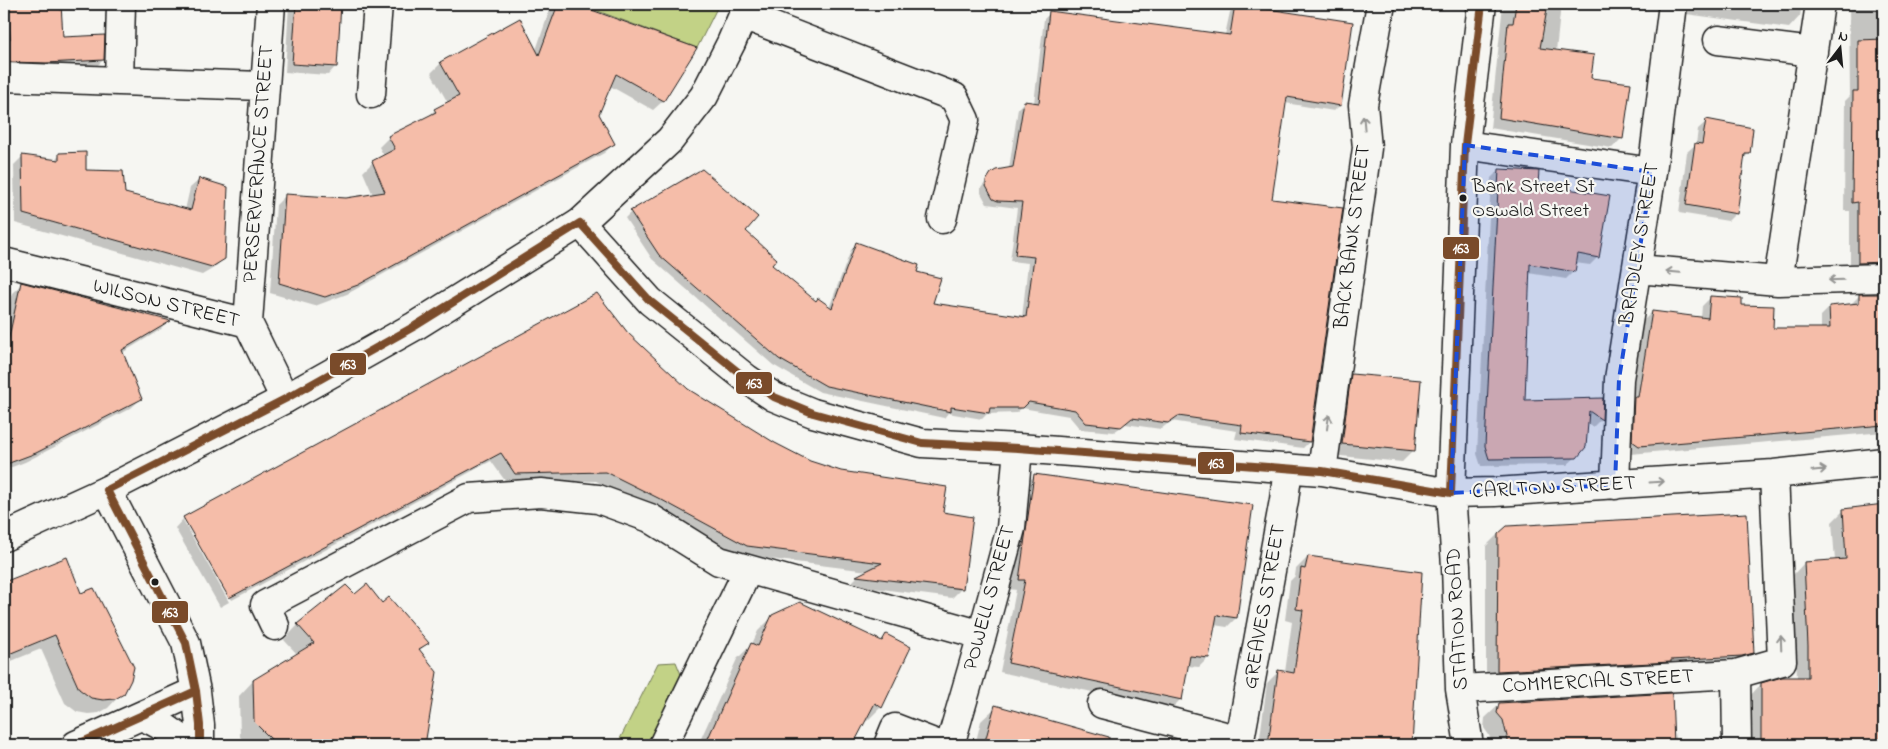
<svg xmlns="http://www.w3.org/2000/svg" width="1888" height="749" viewBox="0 0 1888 749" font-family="'Indie Flower',sans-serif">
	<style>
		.green { fill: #c2d286; stroke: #6f7751 }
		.shadow { fill: #0003 }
		.building { fill: #f5bda9; stroke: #1c1c1c }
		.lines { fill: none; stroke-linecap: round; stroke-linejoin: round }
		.minor-casing { stroke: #1c1c1c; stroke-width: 31 }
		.major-casing { stroke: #1c1c1c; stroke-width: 31 }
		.minor { stroke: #f6f6f2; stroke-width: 28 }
		.major { stroke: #f6f6f2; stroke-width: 28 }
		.bus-1-casing { stroke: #f6f6f2; stroke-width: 11 }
		.bus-1 { stroke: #7a4b2a; stroke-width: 8 }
		.oneway { stroke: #949492 }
		.marked { fill: #1d4ed8; fill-opacity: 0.2; stroke: #1d4ed8; stroke-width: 4; stroke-dasharray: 10 6; stroke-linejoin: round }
		.bus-dot { fill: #1c1c1c; stroke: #f6f6f2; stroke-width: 2 }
		.labels { text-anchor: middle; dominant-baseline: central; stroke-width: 4.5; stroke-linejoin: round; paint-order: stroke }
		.bus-label { font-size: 20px; fill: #1c1c1c; stroke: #f6f6f2; text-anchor: start }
		.street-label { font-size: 21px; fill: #1c1c1c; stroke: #f6f6f2 }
		.line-badge { stroke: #f6f6f2; stroke-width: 2 }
		.badge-label { font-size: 14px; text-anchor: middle; font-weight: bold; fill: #fff }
	</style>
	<rect width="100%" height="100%" fill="#f6f6f2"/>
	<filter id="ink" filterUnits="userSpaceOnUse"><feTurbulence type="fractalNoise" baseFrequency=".02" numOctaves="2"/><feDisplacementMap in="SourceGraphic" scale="10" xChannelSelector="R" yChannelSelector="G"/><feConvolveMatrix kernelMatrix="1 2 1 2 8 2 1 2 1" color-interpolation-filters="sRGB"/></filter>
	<g filter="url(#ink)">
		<path class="green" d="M579,4h140l-22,44z
			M676,662l8,20 -32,63h-35l41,-82z"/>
		<path class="shadow" d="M4,4h56l1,34 42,22 -8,8 -91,1z
			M289,4h51l-4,62 -8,9 -43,-3z
			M556,4h17l122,44 -32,53 -10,9 -43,-24 -12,28 16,30 -10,9 -257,141 -32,12 -45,-13 6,-88 10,-10 60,4 27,-4 -10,-23 10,-10 11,-6 -5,-9 10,-10 38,-19 8,-8 13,-7 -17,-30 10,-10 95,-13 14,-41z
			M1503,4h58l-5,47 66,87 -10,10 -122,-20z
			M1688,4h114l-2,12 -11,12 -103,-14z
			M1849,4h35v270l-34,-3v-60h-6l1,-110 5,-5z
			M1236,6l104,99 -6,6 -49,-8 -15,97 39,242 -6,6 -68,-9 2,-8 -66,-10 -10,8 -36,-5 -11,8 -34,-3 -11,-13 -47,-8 -6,5 -29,1 -5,5 -34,-6 -4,5 -124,-26 -47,-27 -121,-106 -27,-41 6,-6 71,-42 42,61 26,34 45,37 14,6 22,-58 6,-6 58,29 17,31 90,14 6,-55 -18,-2 7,-53 -30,-4 -6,-11v-5l11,-14 17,-5 9,-61 6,-6 10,1 10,-84 6,-6 175,22 5,-23z
			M1707,121l41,33 -5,5 -7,54 -8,8 -49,-8 8,-61 9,-8 2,-15z
			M60,155l24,16 40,23 61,16 5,-22 9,-8 24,79 -9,9 -12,7 -187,-52 -1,-58 8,-8 32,4z
			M1499,170l38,15 61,72 -8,8 -15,-2 -1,8 -8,8 -38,-6 -4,128 77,-2v20l-8,8 -7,-4 -10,34 -9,8 -86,1 -4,-12 14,-276z
			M22,284l146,38 -8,8 -38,23 19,46 -10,9 -106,54 -21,8v-140l8,-37z
			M1884,295v137l-254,22 -6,-4 19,-129 9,-9 49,6 1,-12 9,-9 29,9 32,23h49v-13l9,-9 21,-3 8,-8z
			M627,333l60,57 87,54 36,18 131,52 21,74 -10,10 -103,-13 8,-8 11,-6 -130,-16 -87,-47 -55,-27 -90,1 -15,-21 -259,139 -46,-80h-3l46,82 -9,5 -45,-79 9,-10z
			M1352,375l62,75 -12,12 -71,-7 9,-68z
			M1034,476l202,142 -9,9 -13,-2 -6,33 -9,9 -12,-1 -6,33 -10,10 -171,-37 16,-82 -6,-1 15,-104z
			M1884,505v240h-134v-49l11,-12 36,-6 -4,-103 11,-12 31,-2 -3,-39 12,-12z
			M1498,534l255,118 -12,12 -255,18v-136z
			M1308,557l112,16 -9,172h-152l8,-62 12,-12 6,1 7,-50 -7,-2 5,-39 5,-5 1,-7z
			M66,558l56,135 -14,15 -9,5 -11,1 -11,-2 -12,-9 -24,-54 -37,15v-81z
			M346,587l9,9 27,9 45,38 -8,8 17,22 -12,72h-175l-9,-8 -1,-41 14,-15 44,-27 -13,-14 14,-15z
			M773,616l107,26 6,-6 -5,71 -14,14 -2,-1 -13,25h-154l39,-86 15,-15 6,-13z
			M1671,694l2,51h-181l-3,-10 -5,-7 1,-10 15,-14z
			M996,707l137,38h-158l6,-24z"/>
		<path class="building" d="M8,4h53l2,33 42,-2 -1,25 -58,3 -38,-1 -1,-23h3z
			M296,4h45l-4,63 -45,-3z
			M558,4h17l122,44 -33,53 -48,-27 -17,40 16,30 -257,141 -33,12 -46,-14 6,-89 61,4 39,-6 -13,-31 23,-12 -7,-13 48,-24 -2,-3 25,-13 -19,-34 80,-44 19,37z
			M1235,4l118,18 -12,84 -54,-9 -15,102 71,9 -33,234 -69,-9 1,-8 -64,-9 -10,7 -36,-5 -11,9 -35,-4 -11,-13 -46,-8 -6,6h-33l-1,5 -38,-6v5l-125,-26 -47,-27 -120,-104 -29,-44 72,-42 56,48 -12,14 31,28 -5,6 44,36 2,-3 14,10 24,-66 63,23 -2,7 24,6 -8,25 93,14 8,-60 -19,-2 7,-53 -24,-1 -5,-2 -7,-13v-5l5,-8 5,-3 17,-3 11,-66 15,2 10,-92 181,24z
			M1516,4h32l-8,44 54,7 -3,23 40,5 -8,56 -124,-21 9,-95h5z
			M1884,39v223l-26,1v-61l-6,1 1,-112h5v-51z
			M1706,119l47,9 -3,26h-5l-8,60 -51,-9 9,-62 7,1z
			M86,152v18l37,1 2,22 66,17 8,-32 29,9 -3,72 -13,8 -189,-53 -1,-59 37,5v-7z
			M1499,169l40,2 -1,13 72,12 -11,62 -21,-4 -3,18 -45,-8 -5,136 78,-2 -1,22 -13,-9 -3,36 -9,11 -88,1 -4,-13z
			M21,282l150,39 -49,29 20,49 -106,54 -32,12v-105z
			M597,293l31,40 60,56 87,54 35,18 31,10 106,16 -4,25 30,5 -10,72 -107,-13 26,-13 -135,-17 -87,-47 -54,-27 -91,2 -14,-21 -272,145 -46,-81z
			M1859,294h25v131l-245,21 -7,-5 2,-44h4l14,-86 56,7 2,-22 32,2v7l32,1 -1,22h57l-1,-22 30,-3z
			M1351,374l70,6 -6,71 -73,-7z
			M1034,474l219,31 -16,113 -20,-3 -8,43 -19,-2 -8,44 -174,-37 17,-83h-6z
			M1884,504v241h-123v-62l21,-6h26v-31l-4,-84 42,-3 -3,-50z
			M1747,513l7,140 -12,3 -71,4v2l-174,9 1,-137 9,-8z
			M1308,556l114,16 -10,173h-144l10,-75 16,3 9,-63 -7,-1 5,-41 4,1z
			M67,557l14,36 13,-5 40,79 -3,13 -7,14 -9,5 -12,1 -12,-2 -12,-9 -24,-54 -51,21v-74z
			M367,584l15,19 7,-6 40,46 -10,6 18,23 -12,73h-53l-48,-6 -7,4 -45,-3 -18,-18 -1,-42 61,-37 -17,-19 49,-39 9,9z
			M800,602l82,39 4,-7 25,13 -29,61 -7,-5 -22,42h-148l46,-102 7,3 14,-31z
			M1672,693l2,52h-165l-6,-25 -6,-7 2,-10z
			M995,705l114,32 -1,8h-124z"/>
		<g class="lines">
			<g class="minor-casing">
				<path id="minor" d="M743,15l211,82 11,23 -23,99
					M1718,40l95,12
					M4,77l261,9
					M119,81l2,-77
					M371,94l7,-90
					M1465,145l187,27
					M580,223l70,78 97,78 27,18 39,16 109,30 96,5 304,23 129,22 44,-1 279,-18 110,-12
					M4,262l244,61 37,76
					M1637,269l141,12 106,-3
					M1778,281l42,-277
					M248,323l23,-319
					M1322,471l45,-323 -4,-43 18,-101
					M1615,485l4,-106 33,-207 21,-168
					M107,490l79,153 10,48 4,34v20
					M275,626l-10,-21 204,-107 72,-5 57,6 52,19 69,43 263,74
					M1736,674l46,-13 -8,-187
					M1460,689l276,-15 1,71
					M1102,704l138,36
					M141,716c18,7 33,16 47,29
					M76,745l120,-54
					M663,745l85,-175
					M888,745l7,-17 44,17
					M950,745l32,-110 29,-107 7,-80
					M1239,745l45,-245 4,-32
					M1469,745l-9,-56 -4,-123 -5,-73 14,-348 17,-141"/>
			</g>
			<g class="major-casing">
				<path id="major" d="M4,537l103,-47 178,-91 130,-73 165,-103 90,-83 34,-44 27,-53 17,-39"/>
			</g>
			<use href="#minor" class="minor"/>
			<use href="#major" class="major"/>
			<g class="bus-1-casing">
				<path id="bus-1" d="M580,223l70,78 97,78 27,18 39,16 109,30 96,5 304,23 129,22
					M107,490l178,-91 130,-73 165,-103
					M107,490l79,153 10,48 4,34v20
					M1451,493l14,-348 17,-141
					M76,745l120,-54"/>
			</g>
			<use href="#bus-1" class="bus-1"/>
		</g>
		<defs><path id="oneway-shaft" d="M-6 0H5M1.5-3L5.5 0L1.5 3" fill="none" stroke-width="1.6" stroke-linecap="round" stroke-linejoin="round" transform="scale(1.25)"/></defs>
		<g class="oneway">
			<use href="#oneway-shaft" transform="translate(1364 123) rotate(-95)"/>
			<use href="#oneway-shaft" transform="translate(1673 272) rotate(-175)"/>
			<use href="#oneway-shaft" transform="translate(1836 280) rotate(178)"/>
			<use href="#oneway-shaft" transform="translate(1328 422) rotate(-82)"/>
			<use href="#oneway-shaft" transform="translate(1819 470) rotate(-6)"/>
			<use href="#oneway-shaft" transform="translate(1657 482) rotate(-4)"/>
			<use href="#oneway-shaft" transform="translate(1781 643) rotate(-92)"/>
		</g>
	</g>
	<path class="marked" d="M1465,145l187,27 -33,207 -4,106 -164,8z"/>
	<g class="bus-dot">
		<circle cx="1463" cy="198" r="4.5"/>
		<circle cx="155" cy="582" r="4.5"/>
	</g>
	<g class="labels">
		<g class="bus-label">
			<text x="1472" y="187">Bank Street St<tspan x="1472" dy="24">Oswald Street</tspan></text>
		</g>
		<g class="street-label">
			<text transform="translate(259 164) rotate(-86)">PERSERVERANCE STREET</text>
			<text transform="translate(1353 237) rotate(-83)">BACK BANK STREET</text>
			<text transform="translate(1640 244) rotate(-81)">BRADLEY STREET</text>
			<text transform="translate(166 304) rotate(14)">WILSON STREET</text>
			<text transform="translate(1554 488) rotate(-3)">CARLTON STREET</text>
			<text transform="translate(990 598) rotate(-75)">POWELL STREET</text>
			<text transform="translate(1265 607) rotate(-80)">GREAVES STREET</text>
			<text transform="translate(1458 619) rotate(-93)">STATION ROAD</text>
			<text transform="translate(1598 682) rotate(-3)">COMMERCIAL STREET</text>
		</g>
	</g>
	<g class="line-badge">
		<rect x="1442" y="236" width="38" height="24" rx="5" fill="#7a4b2a"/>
		<rect x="329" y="352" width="38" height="24" rx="5" fill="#7a4b2a"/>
		<rect x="735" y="371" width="38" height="24" rx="5" fill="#7a4b2a"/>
		<rect x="1197" y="451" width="38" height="24" rx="5" fill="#7a4b2a"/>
		<rect x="151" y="600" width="38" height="24" rx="5" fill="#7a4b2a"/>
	</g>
	<g class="badge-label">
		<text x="1461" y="253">163</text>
		<text x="348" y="369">163</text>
		<text x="754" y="388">163</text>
		<text x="1216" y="468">163</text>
		<text x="170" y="617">163</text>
	</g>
	<rect width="1888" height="749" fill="none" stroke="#f6f6f2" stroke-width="20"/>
	<rect x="10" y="10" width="1868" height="729" fill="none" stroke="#1c1c1c" stroke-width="2" filter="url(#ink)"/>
	<g transform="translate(1840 48) rotate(16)" stroke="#f6f6f2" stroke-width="4" paint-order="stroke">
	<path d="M0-4L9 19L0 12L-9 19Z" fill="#1c1c1c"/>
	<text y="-8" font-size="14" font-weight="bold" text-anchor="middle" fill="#1c1c1c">N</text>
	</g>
</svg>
